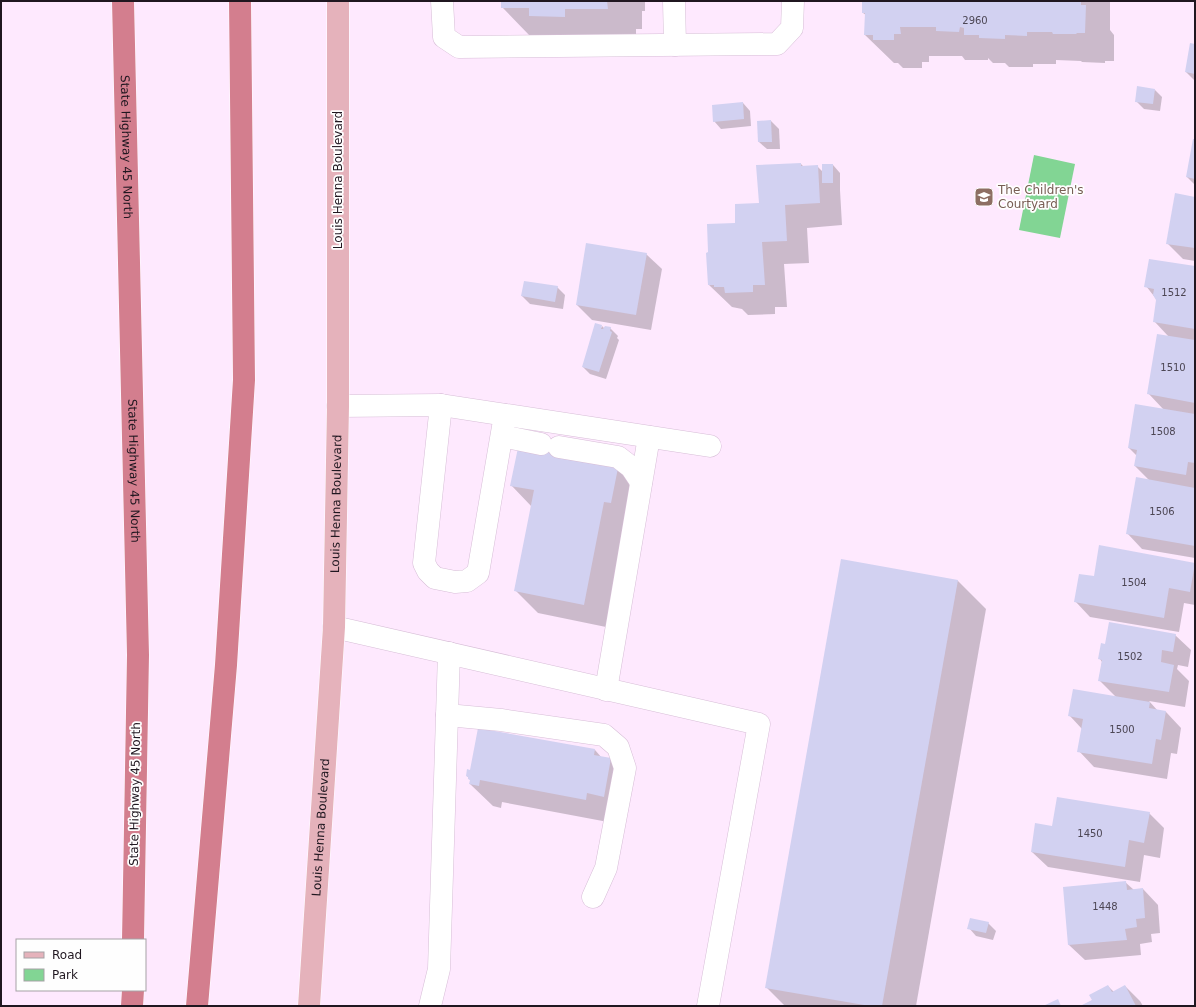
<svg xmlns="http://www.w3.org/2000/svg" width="1196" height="1007" viewBox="0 0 1196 1007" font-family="'DejaVu Sans',sans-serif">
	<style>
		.green { fill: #82d594 }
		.shadow { fill: #0003 }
		.building { fill: #d2d1f1 }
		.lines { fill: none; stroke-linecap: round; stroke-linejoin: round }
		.minor-casing { stroke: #d7bed7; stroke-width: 23 }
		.major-casing { stroke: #fff; stroke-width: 23 }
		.highway-casing { stroke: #fff; stroke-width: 23 }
		.minor { stroke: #fff; stroke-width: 22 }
		.major { stroke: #e5b2bb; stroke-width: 22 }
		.highway { stroke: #d37e8e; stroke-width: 22 }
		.labels { text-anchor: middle; stroke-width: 3.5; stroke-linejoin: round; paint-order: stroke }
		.number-label { font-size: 10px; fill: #4c4654 }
		.street-label { font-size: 12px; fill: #201720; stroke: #fefefe }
		.education-label { font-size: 12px; fill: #785e54; stroke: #fefefe; text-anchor: start }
	</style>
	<rect width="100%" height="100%" fill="#fee9fe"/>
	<path class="green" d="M1034 155 1075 164 1060 238 1019 230Z"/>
	<g class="shadow">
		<path d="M502 1H645V11H642V29H636V38L530 36 502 7Z"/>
		<path d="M863 1H1110V30L1114 35V61H1105V63L1082 62 1081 61 1056 60V64H1033V67H1009L1005 63H993L988 58V60H965L962 56H929V62H922V68H903L898 63H894L865 35 866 15 863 13Z"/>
		<path d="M1195 45V81L1186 72Z"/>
		<path d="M1155 90 1162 97 1160 111 1144 109 1136 101Z"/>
		<path d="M743 103 750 111 751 126 721 129 714 121Z"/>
		<path d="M758 121H771L779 129 780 149H767L759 142Z"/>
		<path d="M1195 140V185L1187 177Z"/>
		<path d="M801 164 804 167 817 166 823 172 833 165 840 173V190L842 225 807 228 809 263 784 264 787 307H775V314L748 315 742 309 732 307 709 285 737 223 760 204Z"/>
		<path d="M1195 198V261L1183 259 1167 243Z"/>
		<path d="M646 254 662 269 651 330 592 320 577 305Z"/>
		<path d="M1195 267V558L1142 549 1127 533 1149 480 1135 466 1137 456 1129 448 1164 410 1148 393 1169 337 1154 321 1157 300 1146 286Z"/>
		<path d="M557 287 565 295 563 309 530 304 522 296Z"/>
		<path d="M602 326 605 329 610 328 618 336 617 338 619 340 606 379 590 374 583 367Z"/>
		<path d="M619 464 641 486 606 627 538 613 515 590 532 507 511 485Z"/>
		<path d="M1194 563 1195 605 1184 603 1179 632 1090 617 1075 601 1095 577Z"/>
		<path d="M957 580 986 609 916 1006H785L766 987Z"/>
		<path d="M1175 635 1191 650 1188 667 1178 665 1177 669 1189 681 1185 707 1149 701 1158 711 1166 712 1181 728 1177 754 1171 753 1167 779 1094 767 1079 751 1082 729 1070 716 1116 697 1099 680 1102 662 1100 659 1105 645Z"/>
		<path d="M595 750 602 758 611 759 633 782 608 822 502 802 501 808 493 806 470 784 471 781 467 776Z"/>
		<path d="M1149 813 1164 828 1160 858 1144 855 1140 882 1048 867 1032 852 1053 828Z"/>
		<path d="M1125 882 1134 890 1143 889 1158 905 1160 933 1151 934 1152 942 1140 944 1141 955 1085 960 1069 945 1064 888Z"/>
		<path d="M988 923 996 931 993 940 976 936 969 928Z"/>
		<path d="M1108 986 1114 992 1125 986 1140 1001 1143 1006H1082L1093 1000Z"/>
	</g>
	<g class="building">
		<path d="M501 1H607L608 9H565V17L529 16V8H501Z"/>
		<path d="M862 1H1081V5H1086L1085 33H1076L1077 34H1053L1052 32H1027V36L1005 35V39L979 38V35H964V28L960 27 959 32 936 31V27H900L901 34H894V40H873V35H864L865 13H862Z"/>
		<path d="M1190 43 1195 44V74L1185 72Z"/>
		<path d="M1137 86 1155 89 1153 104 1135 102Z"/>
		<path d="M743 102 744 119 713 122 712 105Z"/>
		<path d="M771 120 772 142H758L757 121Z"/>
		<path d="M1193 139H1195V179L1186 177Z"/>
		<path d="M801 163V166L818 165 820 203 785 205 787 241 762 242 765 285H753V292L725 293 724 287H714V285H708L706 253 708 252 707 224 735 223V204L759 203 756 165Z"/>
		<rect x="822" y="164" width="11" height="19"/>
		<path d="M1175 193 1195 197V248L1166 244Z"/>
		<path d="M586 243 647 253 636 315 576 305Z"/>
		<path d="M1149 259 1195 266V329L1153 322 1156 300 1153 295 1154 289 1144 287Z"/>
		<path d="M524 281 558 286 555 302 521 296Z"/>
		<path d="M595 323 602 325 601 329H603L605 326 611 327 610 331 612 332 599 372 582 367Z"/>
		<path d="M1157 334 1195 340V403L1147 394Z"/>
		<path d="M1135 404 1195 414V463L1188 462 1186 475 1134 466 1137 450 1128 448Z"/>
		<path d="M519 443 619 463 611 503 604 502 584 605 514 591 534 490 510 486Z"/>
		<path d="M1136 477 1195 488V546L1126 534Z"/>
		<path d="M1099 545 1195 563 1190 592 1169 588 1164 618 1074 602 1079 574 1094 576Z"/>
		<path d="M841 559 958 580 882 1006H870L765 988Z"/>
		<path d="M1109 622 1176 634 1173 652 1162 650 1161 662 1174 665 1169 692 1098 681 1102 660 1098 659 1101 643 1105 644Z"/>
		<path d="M1073 689 1150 702 1149 708 1166 711 1161 740 1156 739 1152 764 1077 752 1083 719 1068 716Z"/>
		<path d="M478 728 595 749 594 755 611 758 604 797 587 793 586 800 480 780 479 786 469 784 470 780 468 779V777L466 776 467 769 470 770Z"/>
		<path d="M1057 797 1150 812 1144 843 1129 840 1125 867 1031 852 1035 823 1052 826Z"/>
		<path d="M1126 881 1127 890 1143 888 1145 918 1136 919 1137 927 1125 929 1127 940 1068 945 1063 887Z"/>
		<path d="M970 918 989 922 986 933 967 929Z"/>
		<path d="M1108 985 1112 992 1125 985 1136 1006H1080L1092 1000 1089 995Z"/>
		<path d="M1058 999 1061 1006H1043Z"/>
	</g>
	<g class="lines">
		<g class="minor-casing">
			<g id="minor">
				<path d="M442 1 444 37 459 47 777 44 792 28 793 1"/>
				<path d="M674 1 675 45"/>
				<path d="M441 405 424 563 428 571 435 578 455 582 467 581 478 573 505 415"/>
				<path d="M338 406 441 405 710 446"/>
				<path d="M502 436 541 444"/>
				<path d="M559 447 618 457 631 467 641 482"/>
				<path d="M334 627 759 724 708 1006"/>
				<path d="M606 690 649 437"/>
				<path d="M447 715 501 720 604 735 618 747 625 768 606 868 593 897"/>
				<path d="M430 1006 439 969 449 653"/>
			</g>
		</g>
		<g class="major-casing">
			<g id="major">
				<path id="s1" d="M309 1006 334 627 338 406V1"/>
			</g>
		</g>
		<g class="highway-casing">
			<g id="highway">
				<path id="s2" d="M123 1 138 655 133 940"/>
				<path d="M132 1006 133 990"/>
				<path d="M197 1006 226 665 244 380 240 1"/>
			</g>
		</g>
		<use href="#minor" class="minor"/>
		<use href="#major" class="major"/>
		<use href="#highway" class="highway"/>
	</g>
	<defs>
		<g id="school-square" transform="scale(1)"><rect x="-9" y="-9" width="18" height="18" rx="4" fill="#8d6e63" stroke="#fefefe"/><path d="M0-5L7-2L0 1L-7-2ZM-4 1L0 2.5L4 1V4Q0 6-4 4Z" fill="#fff"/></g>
	</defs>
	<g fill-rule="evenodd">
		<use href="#school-square" x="984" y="197"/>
	</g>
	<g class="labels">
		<g class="number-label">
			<text x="975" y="24">2960</text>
			<text x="1174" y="296">1512</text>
			<text x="1173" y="371">1510</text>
			<text x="1163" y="435">1508</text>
			<text x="1162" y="515">1506</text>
			<text x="1134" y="586">1504</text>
			<text x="1130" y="660">1502</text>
			<text x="1122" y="733">1500</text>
			<text x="1090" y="837">1450</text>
			<text x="1105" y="910">1448</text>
		</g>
		<g class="street-label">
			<text dy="4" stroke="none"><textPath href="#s2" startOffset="146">State Highway 45 North</textPath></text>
			<text transform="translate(338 180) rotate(-90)" y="4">Louis Henna Boulevard</text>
			<text dy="4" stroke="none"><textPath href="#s2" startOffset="470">State Highway 45 North</textPath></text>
			<text dy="4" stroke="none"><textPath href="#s1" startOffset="503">Louis Henna Boulevard</textPath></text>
			<text transform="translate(135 794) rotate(-89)" y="4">State Highway 45 North</text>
			<text dy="4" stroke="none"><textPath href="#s1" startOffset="179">Louis Henna Boulevard</textPath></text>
		</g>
		<g class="education-label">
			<text x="998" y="194">The Children's<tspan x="998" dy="14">Courtyard</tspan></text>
		</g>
	</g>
	<rect width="1196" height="1007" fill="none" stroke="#201720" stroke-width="4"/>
	<rect x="16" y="939" width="130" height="52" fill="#fefefe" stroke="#a5a2a5"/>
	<rect x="24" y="952" width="20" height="6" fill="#e5b2bb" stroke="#a5a2a5"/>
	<text x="52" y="959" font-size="12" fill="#201720">Road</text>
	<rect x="24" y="969" width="20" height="12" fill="#82d594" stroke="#a5a2a5"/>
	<text x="52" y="979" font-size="12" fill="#201720">Park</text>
</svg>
